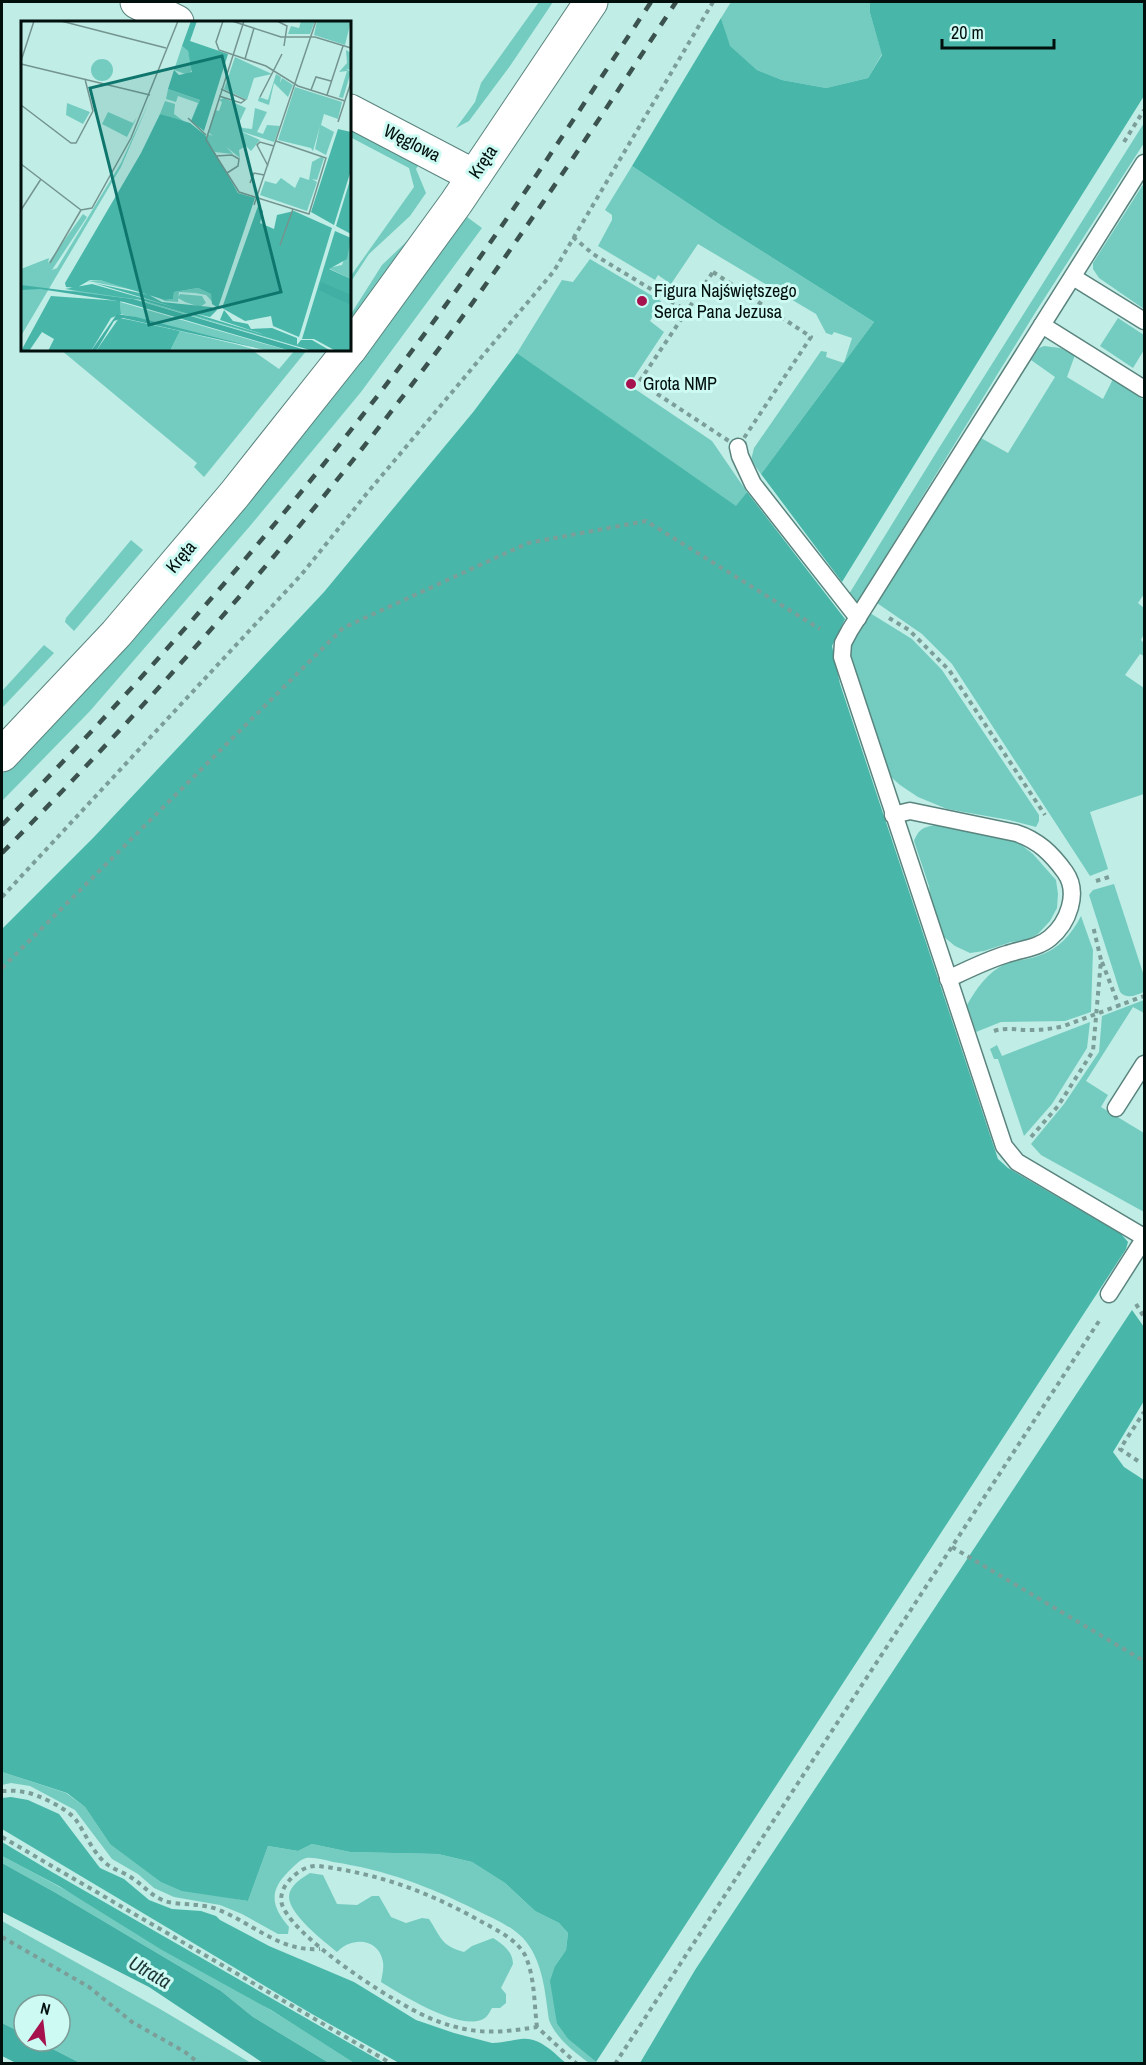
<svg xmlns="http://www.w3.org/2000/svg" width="1146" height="2065" viewBox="0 0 1146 2065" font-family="'Archivo Narrow',sans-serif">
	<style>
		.green { fill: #74ccc0 }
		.forest { fill: #48b6a9 }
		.water { fill: #41afa3 }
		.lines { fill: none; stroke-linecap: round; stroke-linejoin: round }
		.lane-casing { stroke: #5a847e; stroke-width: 19 }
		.street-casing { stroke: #5a847e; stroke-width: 35 }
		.path { stroke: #7c9e99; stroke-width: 4; stroke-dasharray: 4.5 4.5; stroke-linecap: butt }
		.lane { stroke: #fff; stroke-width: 16 }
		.street { stroke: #fff; stroke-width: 33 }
		.rail { stroke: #3b524f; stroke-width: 4.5; stroke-dasharray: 10 10; stroke-linecap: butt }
		.poi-dot { fill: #a6124e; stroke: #cdfaf3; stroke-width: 2 }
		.labels { text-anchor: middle; stroke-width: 6; stroke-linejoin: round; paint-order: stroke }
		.street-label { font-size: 18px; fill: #010f0d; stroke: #cdfaf3 }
		.poi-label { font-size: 18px; fill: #010f0d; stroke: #cdfaf3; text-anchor: start }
		.water-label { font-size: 20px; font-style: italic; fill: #1e3633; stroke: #cdfaf3 }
		.inset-road { fill: none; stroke: #74948f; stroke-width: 1.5 }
		.view { fill: #0f766e; fill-opacity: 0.15; stroke: #0f766e; stroke-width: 3 }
		.inset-edge { fill: none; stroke: #010f0d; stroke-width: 3 }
	</style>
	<rect width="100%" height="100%" fill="#c0ede6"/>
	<g class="green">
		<path d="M539 2H553L510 66 469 121 456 128 475 102 481 83Z"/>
		<path d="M731 2H870V13L882 54 868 78 826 88 782 80 757 70 729 46 721 18Z"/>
		<path d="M1144 123V143L1035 313 857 603 849 594 939 448Z"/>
		<path d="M350 127 419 164 416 169 426 193 410 216 369 254 350 283V277L414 187 409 168 350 137Z"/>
		<path d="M632 166 719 224 874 322 761 474 751 460 754 448 821 351 827 352 826 357 844 363 852 338 834 332 832 335 826 333 816 314 698 244 671 284 658 275 655 280 598 246 612 220V215L605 210Z"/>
		<path d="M1144 183V309L1099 278 1093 269V263Z"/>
		<path d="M467 217 482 228 361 392 250 526 90 711 2 801V774L94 678 462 218Z"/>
		<path d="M423 226 354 316 351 314 382 265Z"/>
		<path d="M590 259 661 301 650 321 664 332 629 385 712 441 747 492 736 507 517 353 562 280 573 282Z"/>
		<path d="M1118 318 1144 335V350L1133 368 1100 346Z"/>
		<path d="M1044 346 1060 348 1075 355 1067 377 1103 399 1113 379 1144 400V594L1138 603 1144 608V634L1141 640 1144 643V656L1140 654 1125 675 1144 688V794L1090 812 1108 869 1090 876 952 664 922 634 877 603 981 438 1008 453 1055 377 1031 360 1039 348Z"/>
		<path d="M61 350H252L279 369 295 350H307L204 477 194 467 197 463Z"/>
		<path d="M131 540 143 550 74 631 65 622 66 618Z"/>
		<path d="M870 613 912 639 942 670 1039 815V821L1036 827 1009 820 947 809 918 797 900 785 891 777 848 655 849 648Z"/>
		<path d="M44 645 54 653 2 708V691Z"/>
		<path d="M936 825 1015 840 1033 854 1056 880 1058 894 1057 908 1050 921 1038 934 1026 940 1011 942 984 951 970 953 955 946 944 937 930 896 929 886 914 841C919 829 923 827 936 825Z"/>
		<path d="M1114 884 1144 976V992C1136 995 1127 1000 1120 992L1090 898 1089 895 1093 890Z"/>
		<path d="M1081 916 1093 950 1091 1012 1065 1021 1001 1022 976 1032 967 1005C976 989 988 972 1005 964 1015 960 1027 960 1038 956 1059 949 1071 935 1081 916Z"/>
		<path d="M1144 1000V1013L1133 1007 1086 1081 1108 1095 1101 1107 1144 1133V1212L1041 1155 1031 1144 1064 1104 1099 1052 1102 1016Z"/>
		<path d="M1090 1022 1087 1048 1052 1104 1024 1136 998 1059H994L990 1049 997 1045 1002 1056Z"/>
		<path d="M2 1772 66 1793 85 1807 110 1844 213 1895 248 1901 268 1846 298 1851 312 1844 350 1852 438 1854 472 1862 505 1883 535 1911 559 1923 568 1933 566 1950 555 1966 557 2024 568 2039 596 2062 589 2063C574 2052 556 2038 549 2020 545 1992 543 1960 523 1938 510 1925 492 1918 476 1910 428 1886 386 1870 333 1862 325 1860 315 1857 306 1858 299 1860 293 1867 288 1872 268 1892 272 1907 289 1927L288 1934H278L242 1914 220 1905 174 1897 154 1888 138 1874 112 1859 75 1810 30 1786 11 1783 2 1785Z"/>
		<path d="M2 1856C122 1919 240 1989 354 2063H329L253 2017 221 1991 56 1893 2 1863Z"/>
		<path d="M310 1873 323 1875 337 1904 357 1905 372 1896H379L391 1917 406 1923 422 1918 429 1919C441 1937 441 1946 464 1952L472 1946 493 1938C503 1944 513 1952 513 1964L501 1988 506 1994V2003L500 2008H492C490 2011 489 2014 487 2016 468 2037 399 1993 381 1982 382 1975 384 1969 383 1962 379 1938 352 1936 337 1952 325 1942 288 1914 289 1896 290 1885 302 1878 310 1873Z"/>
		<path d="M2 1921 160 2009 251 2063H80L37 2041H60V2005H24V2034L2 2023Z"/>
	</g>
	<g class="forest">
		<path d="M870 2H1144V96L1021 292 842 582 761 474 874 322 719 224 632 166 721 18 730 46 757 70 782 80 826 88 868 78 882 55 870 13Z"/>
		<path d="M517 353 736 506 747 492 845 619 832 646 840 684 998 1159 1008 1168 1121 1234 1128 1242 1126 1249 596 2062 568 2039 557 2024 550 1981 555 1966 566 1950 568 1933 559 1923 535 1911 505 1883 472 1862 438 1854 350 1852 312 1844 298 1851 268 1846 248 1901 182 1891 161 1882 110 1844 85 1807 67 1793 2 1772V929L94 837 324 592 474 411Z"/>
		<path d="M1132 1310 1144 1327V1401L1113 1452 1124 1467 1144 1480V2063H640L695 1970Z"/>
		<path d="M11 1797 28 1800 59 1814 100 1868 124 1879 149 1900 172 1909 201 1911 216 1916 220 1920 269 1946 354 1982 416 2020 454 2033 492 2043C503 2043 511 2040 521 2039 539 2036 554 2053 566 2063H399L312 2014 2 1829V1798Z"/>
		<path d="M2 1842 52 1872 384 2063H354L271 2010 162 1950 59 1886 2 1856Z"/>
	</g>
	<g class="water">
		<path d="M2 1863 56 1893 221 1991 253 2017 329 2063H263L149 1987 2 1912Z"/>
		<path d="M2 2023 24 2034V2041H37L80 2063H16L2 2056Z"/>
	</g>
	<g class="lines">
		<g class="lane-casing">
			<g id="lane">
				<path d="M1144 163 850 630 843 643 842 657 1004 1146 1017 1162 1144 1237"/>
				<path d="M1073 277 1144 321"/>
				<path d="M1042 325 1144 389"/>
				<path d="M738 447 740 456 753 484 858 618"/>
				<path d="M893 815 910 811 1016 833C1038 840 1052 854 1065 872 1080 893 1068 923 1050 938 1038 948 1022 949 1007 954 987 960 967 970 948 979"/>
				<path d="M1116 1108 1144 1064"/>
				<path d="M1109 1294 1144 1239"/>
			</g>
		</g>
		<g class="street-casing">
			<g id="street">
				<path d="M137 2 177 22"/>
				<path d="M350 111 474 176"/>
				<path d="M350 349 456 203 591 2"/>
				<path d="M2 755 116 634 234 495 349 350"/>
			</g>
		</g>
		<g class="path">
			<path d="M1124 142 1144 110"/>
			<path d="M573 237 593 254 687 311"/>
			<path d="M713 272 811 337 738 447 639 382Z"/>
			<path d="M889 618 909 630 949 670 1045 815"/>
			<path d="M1096 881 1112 876"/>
			<path d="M2 897 302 574 368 492 554 271 713 2"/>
			<path d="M1102 962 1119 1006"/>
			<path d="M2 968 343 628 528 543 646 521 820 629"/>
			<path d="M994 1031C1006 1027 1017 1030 1029 1030 1041 1030 1052 1029 1064 1026L1144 996"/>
			<path d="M1031 1137 1058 1106 1093 1051 1101 960 1093 926"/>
			<path d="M1136 1304 1144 1317"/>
			<path d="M1138 1461 1120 1449 1144 1412"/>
			<path d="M952 1547 1144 1661"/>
			<path d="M2 1791C9 1791 17 1790 24 1792 38 1794 68 1809 76 1820 86 1834 93 1854 108 1865 115 1870 125 1873 132 1878 147 1888 155 1901 174 1903 190 1905 204 1904 219 1910 254 1924 280 1952 320 1949"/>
			<path d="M2 1837 392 2064"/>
			<path d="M2 1937 89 1987 132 2022 185 2052 200 2064"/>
			<path d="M537 2027C534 2004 535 1977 525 1955 517 1940 497 1930 482 1922 429 1892 380 1874 319 1866 307 1865 296 1872 288 1882 282 1889 279 1899 283 1907 298 1941 402 2009 437 2021 475 2035 498 2033 537 2027L577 2064"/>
			<path d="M615 2064 1101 1318"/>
		</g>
		<use href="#lane" class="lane"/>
		<use href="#street" class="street"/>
		<g class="rail">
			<path d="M2 825C174 649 336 461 478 260 538 175 594 88 651 2"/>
			<path d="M2 853C155 698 300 534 432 358 518 243 597 123 676 2"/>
		</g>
	</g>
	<g class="poi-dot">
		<circle cx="642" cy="301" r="6"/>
		<circle cx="631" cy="384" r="6"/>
	</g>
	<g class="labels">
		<g class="street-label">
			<text transform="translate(412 143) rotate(27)" y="6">Węglowa</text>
			<text transform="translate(483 162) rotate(-56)" y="6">Kręta</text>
			<text transform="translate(181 557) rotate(-50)" y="6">Kręta</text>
		</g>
		<g class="poi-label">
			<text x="654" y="297">Figura Najświętszego<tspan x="654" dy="21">Serca Pana Jezusa</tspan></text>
			<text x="643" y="390">Grota NMP</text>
		</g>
		<g class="water-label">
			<text transform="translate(150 1972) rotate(30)" y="7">Utrata</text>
		</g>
	</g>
	<g transform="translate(21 21)">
		<rect width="330" height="330" fill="#c0ede6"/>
		<path d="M280 0H294L289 13H267L270 5 278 7ZM296 0H330L324 24 293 14ZM161 25 167 30 172 48 167 54 153 49ZM325 29 330 32V49L325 48 330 51 322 77 318 76 326 50 318 51 326 42ZM214 36 251 53 233 57 226 79 203 68ZM70 49a11 11 0 1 1 22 0a11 11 0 1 1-22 0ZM255 53 260 56 259 62 261 57 272 64 267 76 253 62 248 84 237 80 238 76 247 79ZM274 66 321 81 317 98 303 93 300 104 313 111 305 134 294 128 299 105 292 130 290 127 257 119ZM147 68 179 79 170 100 177 82 157 75 155 81 145 78ZM203 77 225 87 217 104 222 107 231 108 234 87 246 91 236 111 242 113 246 104 259 105 253 121 219 110 239 119 230 130 225 125 218 129 219 137 187 111 194 89 198 90 201 81 198 79ZM129 79 100 146 0 315V248L28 237 27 242 62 193 66 196 31 249 36 247 100 142ZM144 80 154 83 153 93 168 104 139 93ZM46 82 69 91 62 103 45 94ZM87 91 112 102 116 96 106 116 81 103ZM187 113 197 117 212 133 194 131 185 118ZM300 136 303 137 296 159 291 158 296 161 286 190 239 174 244 160 255 163 260 157 274 167 279 156 288 159 291 141ZM330 218V258L307 247 321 244ZM79 259 128 271 144 279 152 278 153 271 177 267 190 273 197 287 185 274 174 272 158 271 157 281 144 280 128 272 67 260ZM60 269 99 275 130 282 292 330 112 278 44 270ZM159 273 181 275 185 282 179 286 164 281 157 277ZM99 281 240 322 270 330H249L100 293ZM159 310 218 324 238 330H149Z" fill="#74ccc0"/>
		<path d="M170 0H176L169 20 207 33 183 110 170 100 179 79 147 68 153 49 158 54 171 51 167 30 161 25ZM139 93 169 102 184 114 217 172 234 177 197 287 191 283 190 273 177 267 153 271 152 278 144 279 79 259H69L55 267 45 266 44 262 120 132ZM317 108 330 111V149L313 204 290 191ZM330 156V213L315 205ZM237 185 242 190 239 202 253 208 256 194 273 190 311 207 278 316 252 305 250 295 224 300 201 287ZM314 210 330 217 326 238 308 248 330 258V330H315L293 318H281ZM73 262 128 274 141 281 190 286 196 289 189 296 172 292 244 314 199 299 203 289 212 300 227 303 230 308 251 307 276 317V324L280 319H291L310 330H292L120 279 44 268 71 263 156 287ZM30 275 99 280 100 293 90 297 70 330H27L33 318 21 311 8 330H0ZM98 297 109 299 159 310 149 330H75Z" fill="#48b6a9"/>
		<path d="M300 261 330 274V284L298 269ZM0 264 112 278 288 330H270L103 281 19 268 0 269ZM96 293 115 296 249 330 102 297 93 300 75 330H70Z" fill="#41afa3"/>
		<path class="inset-road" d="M40 0 145 27M202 0 195 21 198 29 245 45 277 65 324 80M211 0 260 16H294L330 27M223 0 185 119 218 171 288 193 305 137 255 120M256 0 266 5 263 25M224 38 233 7M0 40 13 0M0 43 129 74M290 69 295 56 310 60M306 74 322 25M198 75 220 82 224 79 200 68M239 76 261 33M0 84 50 122H55L72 90 64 58M167 97 185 114M317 101 330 61M195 135 211 134 218 138 217 145 206 152M0 143 60 189 71 187 110 117 157 0M247 145 236 124 239 121 253 125M229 162 233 152 243 154M233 184 295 0M0 189 20 158M259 224 272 188M29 242 60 189"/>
		<path class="view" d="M201 35 260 271 128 304 69 67Z"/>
		<rect width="330" height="330" class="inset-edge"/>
	</g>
	<rect width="1146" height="2065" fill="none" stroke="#010f0d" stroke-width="6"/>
	<g transform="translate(42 2023) rotate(14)"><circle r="28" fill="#cdfaf3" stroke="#7b9c97" stroke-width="1.5"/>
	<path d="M0-4.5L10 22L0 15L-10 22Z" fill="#a6124e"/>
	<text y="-9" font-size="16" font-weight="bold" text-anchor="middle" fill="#010f0d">N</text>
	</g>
	<path d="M942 39v9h112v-9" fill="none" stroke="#010f0d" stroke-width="3"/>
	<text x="951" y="39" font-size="18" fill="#010f0d" stroke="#cdfaf3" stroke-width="4.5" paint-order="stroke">20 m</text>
</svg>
